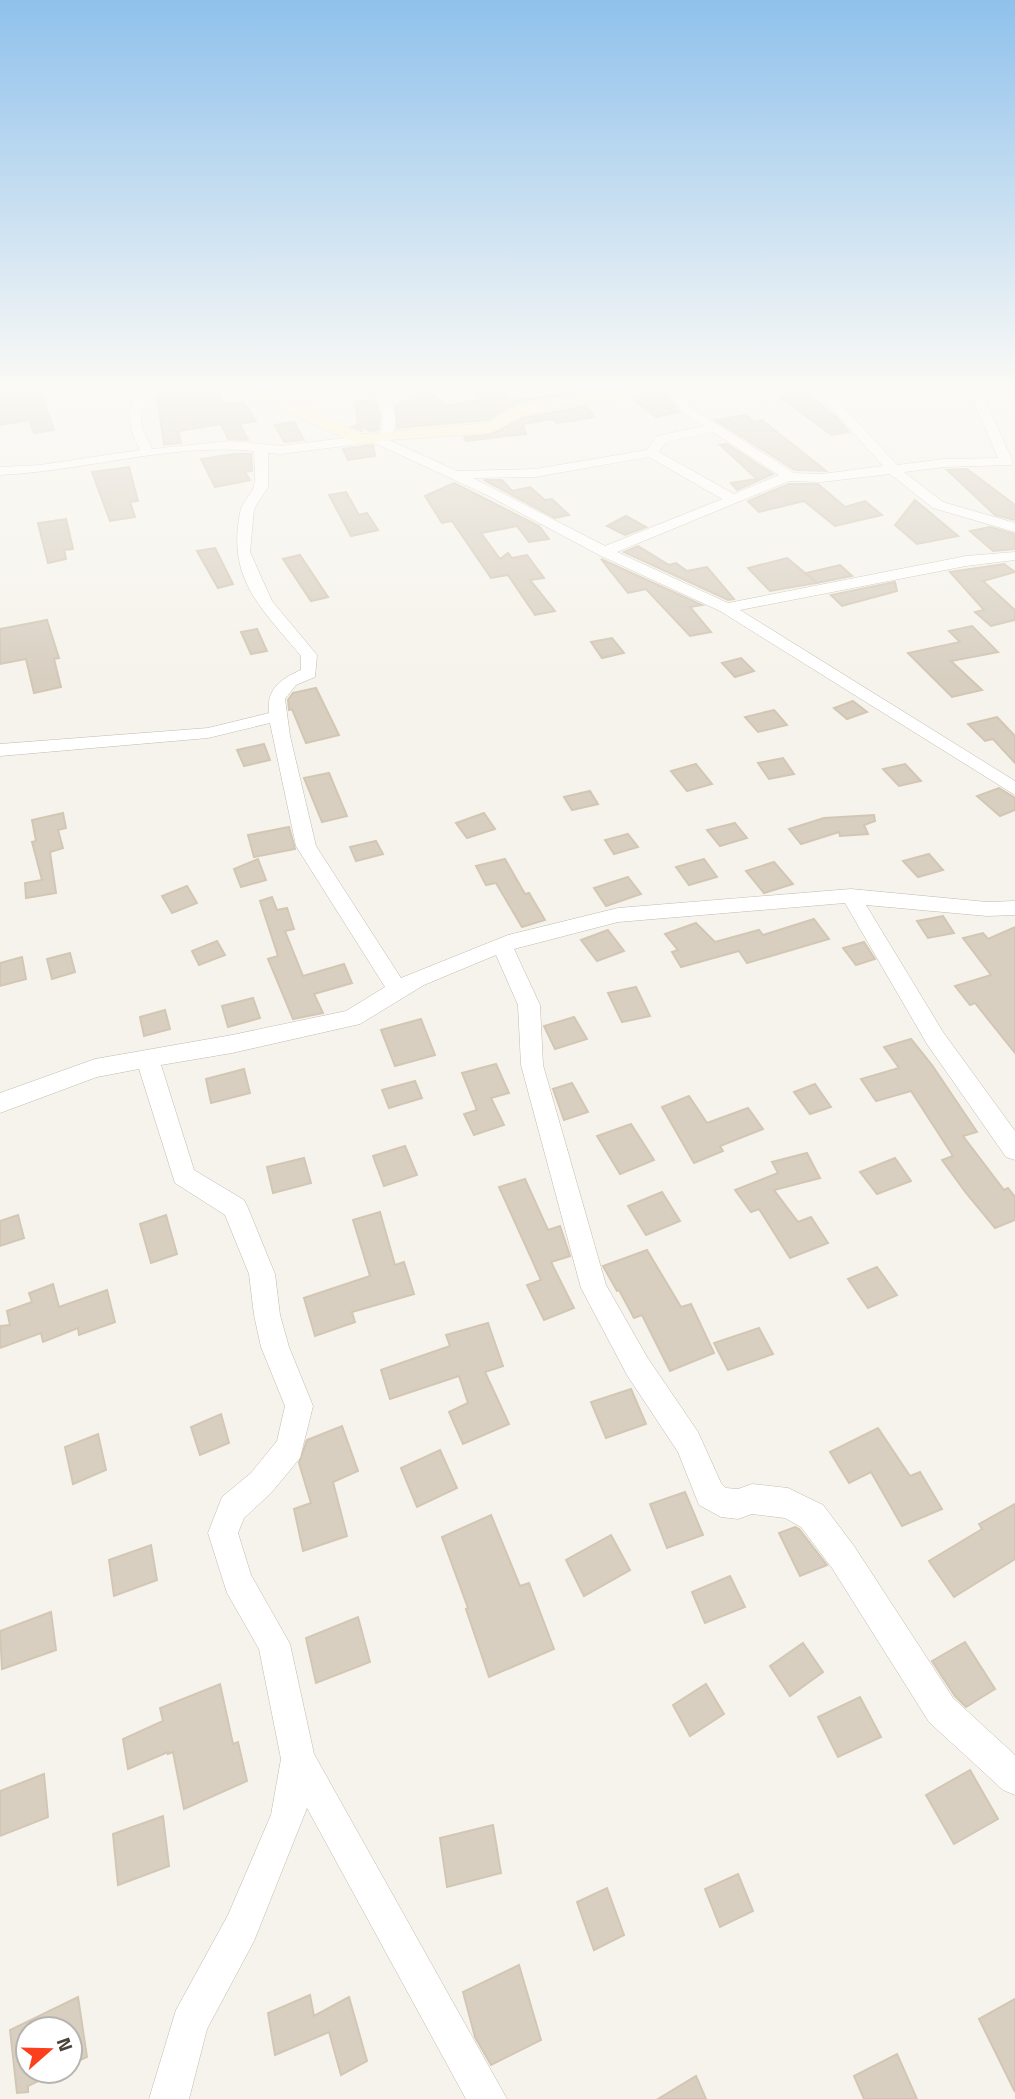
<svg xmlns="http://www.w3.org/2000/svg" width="1015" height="2099" viewBox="0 0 1015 2099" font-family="'Titillium Web',sans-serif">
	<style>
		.building { fill: #d8cfc1; stroke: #d3c7b4; stroke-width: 2 }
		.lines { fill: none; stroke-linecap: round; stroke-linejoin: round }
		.street-casing { stroke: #c2bbae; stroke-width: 1 }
		.secondary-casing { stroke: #d6c79b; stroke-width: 1 }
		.street { fill: #fff; fill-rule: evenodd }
		.secondary { fill: #fff3cd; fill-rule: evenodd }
	</style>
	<rect width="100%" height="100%" fill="#f6f3ec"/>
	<g class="building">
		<path d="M467 384H491L510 401 573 393 518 402 488 420 397 428 395 406 428 390 445 406 483 399Z"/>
		<path d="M38 386 54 430 34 433 29 420 0 425V391Z"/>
		<path d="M201 391 219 395 224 405 244 402 256 421 240 424 248 440 228 439 221 424 178 431 181 443 164 445 157 395Z"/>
		<path d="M666 393 679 412 656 417 633 399Z"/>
		<path d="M806 393 835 416 849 432 832 435 780 397Z"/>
		<path d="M374 400 380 415 378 430 370 431 360 426 362 431 352 427 358 424 355 402Z"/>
		<path d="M586 406 595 417 557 423 553 419 523 424 526 434 466 441 464 437 490 435 523 418Z"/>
		<path d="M746 415 754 422 762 420 826 471 795 470 715 420Z"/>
		<path d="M294 422 304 440 284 442 275 425Z"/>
		<path d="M727 444 773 474 737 490 731 483 757 479 720 445Z"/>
		<path d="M373 445 375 456 348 460 343 449Z"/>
		<path d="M235 454H251L252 471 245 472 250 480 215 487 201 459Z"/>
		<path d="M129 467 138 501 130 502 135 517 110 521 92 472Z"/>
		<path d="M967 469 1015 505V520L995 515 947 470Z"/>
		<path d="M484 480H502L512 491 530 487 545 500 552 499 569 515 555 518Z"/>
		<path d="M454 483 539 526 549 539 529 542 517 526 481 533 500 559 508 553 512 558 527 555 544 578 530 580 555 611 535 615 508 575 491 578 452 521 442 523 425 496Z"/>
		<path d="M789 484H818L845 507 865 501 882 515 835 526 804 501 759 512 748 501Z"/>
		<path d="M346 492 359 515 367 513 378 530 351 536 329 495Z"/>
		<path d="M915 500 958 536 917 544 895 525Z"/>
		<path d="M626 516 646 527 625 535 607 526Z"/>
		<path d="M66 519 73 549 64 550 66 559 48 563 38 523Z"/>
		<path d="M990 527 1015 534V549L993 551 970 531Z"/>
		<path d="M638 546 669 565 676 563 687 571 707 567 734 599 728 600 624 552Z"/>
		<path d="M215 548 233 584 218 588 197 551Z"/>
		<path d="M300 555 328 597 311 601 283 559Z"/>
		<path d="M787 558 817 583 770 591 748 568Z"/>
		<path d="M601 559 702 605 690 607 711 632 690 636 646 589 628 593Z"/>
		<path d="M1004 564 1015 572 983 581 1015 610V620L991 626 975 612 984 610 950 572Z"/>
		<path d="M840 565 852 576 817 583 806 573Z"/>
		<path d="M895 582 897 591 842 606 831 595Z"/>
		<path d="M47 620 59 658 54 659 61 687 34 693 26 659 0 664V629Z"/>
		<path d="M972 626 998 652 951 661 982 690 952 697 908 653 960 642 949 631Z"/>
		<path d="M257 629 267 651 251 654 241 632Z"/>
		<path d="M612 638 624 653 602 658 591 642Z"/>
		<path d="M741 658 754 671 735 677 722 663Z"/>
		<path d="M316 688 339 735 306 743 292 709 289 710 288 700 293 693Z"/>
		<path d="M853 701 867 712 847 719 834 708Z"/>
		<path d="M774 710 787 725 758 732 745 717Z"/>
		<path d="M997 717 1015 736V763L993 739 985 741 968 724Z"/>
		<path d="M264 744 270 760 244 766 237 750Z"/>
		<path d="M783 758 794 774 769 779 758 763Z"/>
		<path d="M696 764 712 784 687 791 671 771Z"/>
		<path d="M905 764 921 781 899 786 883 769Z"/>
		<path d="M329 773 347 816 322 822 304 778Z"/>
		<path d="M999 788 1015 798V810L1000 816 977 796Z"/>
		<path d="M590 791 598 804 572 810 564 797Z"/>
		<path d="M63 813 66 828 58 830 63 848 50 852 56 893 26 898 25 883 42 880 32 842 36 841 32 820Z"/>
		<path d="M484 813 495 829 467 838 456 823Z"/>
		<path d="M874 815 875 821 864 825 868 834 840 836 839 832 801 844 789 829 824 818Z"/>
		<path d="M735 823 747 838 720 846 707 830Z"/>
		<path d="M289 827 295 849 254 857 248 835Z"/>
		<path d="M628 834 638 847 614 854 605 840Z"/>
		<path d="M376 841 383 854 356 861 350 847Z"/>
		<path d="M929 854 943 870 918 877 903 861Z"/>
		<path d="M258 859 266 880 241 887 234 869Z"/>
		<path d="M505 859 525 894 529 893 545 920 522 927 496 883 486 885 476 866Z"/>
		<path d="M704 859 717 877 689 885 676 867Z"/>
		<path d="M774 862 793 884 764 893 746 871Z"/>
		<path d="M628 877 641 894 606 906 594 888Z"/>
		<path d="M187 886 197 903 172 913 162 896Z"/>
		<path d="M272 897 277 910 287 908 294 929 285 931 303 976 344 964 352 983 314 994 323 1013 293 1019 268 959 278 956 260 901Z"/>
		<path d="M943 916 954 933 928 938 917 921Z"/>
		<path d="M814 919 829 939 747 963 739 951 681 967 672 952 678 950 665 934 696 923 715 942 759 930 763 935Z"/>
		<path d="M1015 927V1053L975 1003 970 1005 955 986 991 975 963 938 983 933 988 939Z"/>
		<path d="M608 930 624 951 597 961 581 940Z"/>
		<path d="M217 941 225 955 199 965 192 951Z"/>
		<path d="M864 942 875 959 856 965 843 948Z"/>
		<path d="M70 953 75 972 52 979 47 959Z"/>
		<path d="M22 957 26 979 0 986V963Z"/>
		<path d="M636 987 650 1016 622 1022 608 993Z"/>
		<path d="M253 998 260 1018 228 1027 222 1006Z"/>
		<path d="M165 1010 170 1029 144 1036 140 1017Z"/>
		<path d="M574 1017 587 1039 555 1049 544 1026Z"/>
		<path d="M421 1019 435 1055 395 1066 381 1030Z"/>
		<path d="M911 1039 932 1065 977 1132 963 1136 1004 1190 1008 1188 1015 1197V1220L995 1228 966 1193 942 1160 953 1156 911 1091 876 1101 861 1079 899 1068 884 1047Z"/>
		<path d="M496 1064 509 1093 491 1098 504 1125 474 1135 464 1114 477 1110 462 1073Z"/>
		<path d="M244 1069 250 1093 211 1103 206 1079Z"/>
		<path d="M415 1081 422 1098 389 1108 382 1090Z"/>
		<path d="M572 1083 588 1112 564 1120 553 1089Z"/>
		<path d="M815 1084 831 1107 810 1114 794 1092Z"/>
		<path d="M689 1096 707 1123 748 1108 763 1129 720 1146 723 1151 694 1163 662 1107Z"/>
		<path d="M631 1124 654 1160 620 1174 597 1136Z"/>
		<path d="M405 1146 417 1175 384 1186 373 1156Z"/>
		<path d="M807 1153 820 1178 774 1190 798 1222 811 1217 828 1243 790 1258 759 1209 751 1212 735 1190 778 1173 772 1162Z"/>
		<path d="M304 1158 311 1183 273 1193 267 1167Z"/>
		<path d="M895 1158 911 1181 877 1194 860 1172Z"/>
		<path d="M525 1179 548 1230 560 1226 570 1256 551 1262 574 1308 544 1320 527 1285 541 1280 499 1187Z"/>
		<path d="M662 1192 680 1221 646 1235 628 1206Z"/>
		<path d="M380 1212 395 1265 404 1262 414 1294 352 1312 355 1322 315 1336 304 1298 370 1276 353 1220Z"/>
		<path d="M18 1215 24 1238 0 1246V1221Z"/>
		<path d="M166 1215 177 1254 151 1263 140 1224Z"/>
		<path d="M647 1250 681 1307 691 1304 714 1353 670 1371 642 1315 634 1318 619 1290 617 1291 603 1266Z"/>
		<path d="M877 1267 897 1295 868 1308 848 1279Z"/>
		<path d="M53 1284 59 1307 107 1290 115 1322 79 1335 78 1328 43 1342 41 1333 0 1348V1326L10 1325 7 1311 32 1302 29 1293Z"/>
		<path d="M488 1323 503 1366 485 1372 509 1424 463 1444 449 1412 468 1403 459 1376 390 1399 381 1370 450 1346 446 1335Z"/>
		<path d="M759 1328 773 1354 728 1370 714 1343Z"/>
		<path d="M631 1389 646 1424 606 1438 591 1402Z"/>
		<path d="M221 1414 229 1443 200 1455 191 1427Z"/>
		<path d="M342 1426 358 1471 333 1482 347 1536 303 1551 294 1509 311 1503 299 1463 307 1440Z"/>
		<path d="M878 1428 910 1476 920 1472 942 1509 902 1526 871 1472 849 1483 830 1452Z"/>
		<path d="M98 1434 106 1470 73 1484 65 1447Z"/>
		<path d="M440 1450 457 1488 417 1507 401 1468Z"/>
		<path d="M685 1492 703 1535 667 1548 650 1504Z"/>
		<path d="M1015 1504V1559L954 1597 929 1561 982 1529 979 1524Z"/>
		<path d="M491 1515 520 1586 529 1583 554 1649 489 1677 466 1609 468 1608 442 1537Z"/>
		<path d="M795 1527 799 1529 827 1565 800 1576 779 1533Z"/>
		<path d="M611 1535 630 1570 584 1596 566 1560Z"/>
		<path d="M151 1545 157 1580 114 1596 109 1560Z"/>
		<path d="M730 1576 745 1607 705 1623 692 1592Z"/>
		<path d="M51 1612 56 1650 2 1669 0 1631Z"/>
		<path d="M358 1617 370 1662 316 1683 306 1638Z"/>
		<path d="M965 1642 995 1689 966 1707 955 1696 932 1661Z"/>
		<path d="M803 1643 823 1672 790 1696 770 1666Z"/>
		<path d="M220 1684 233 1744 238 1742 247 1781 184 1809 173 1752 168 1754V1752L128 1769 123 1739 163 1721 160 1708Z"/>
		<path d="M706 1684 724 1714 690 1736 673 1705Z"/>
		<path d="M860 1697 881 1737 838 1757 818 1717Z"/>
		<path d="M970 1770 998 1819 954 1844 926 1795Z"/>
		<path d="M44 1774 48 1817 0 1836V1791Z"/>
		<path d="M163 1816 169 1866 118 1885 113 1834Z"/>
		<path d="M493 1825 501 1873 447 1887 440 1838Z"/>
		<path d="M738 1874 753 1911 720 1927 705 1889Z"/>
		<path d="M607 1888 624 1935 594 1950 577 1902Z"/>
		<path d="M519 1965 541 2040 491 2065 475 2037 463 1992Z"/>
		<path d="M310 1995 314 2016 349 1997 367 2061 341 2075 329 2032 275 2055 268 2013Z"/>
		<path d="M78 1997 87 2057 70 2065V2029H28V2071H59L28 2086V2092L17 2093 10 2030Z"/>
		<path d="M1015 1999V2092L979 2019Z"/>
		<path d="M897 2054 917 2099H864L854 2076Z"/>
		<path d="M696 2076 706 2099H658Z"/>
	</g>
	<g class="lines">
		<g class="street-casing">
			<g id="street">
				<path d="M148 384H162C138 410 134 414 152 449L230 441 281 446 360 436 367 440 360 444 281 454 268 453V487L254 509 250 552 272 601 317 655 315 677 296 685 285 699 290 736 316 846 401 978 508 935 618 908 851 889 987 902 1015 901V915L987 916 866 905 943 1032 1015 1131V1160L1006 1157 927 1044 845 903 618 922 514 949 540 1005 543 1065 606 1285 647 1357 698 1432 721 1483 726 1488 738 1489 752 1484 788 1488 823 1505 854 1546 953 1698 1015 1755V1795L1003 1790 929 1722 832 1568 801 1527 785 1518 752 1514 738 1519 721 1517 699 1505 678 1452 627 1375 581 1288 521 1065 518 1005 496 955 424 985 360 1024 232 1053 161 1065 194 1170 244 1200 248 1208 275 1274 280 1315 289 1347 313 1406 300 1458 271 1493 244 1518 238 1533 251 1575 290 1644 314 1754 507 2099H466L307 1808 254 1941 207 2029 189 2099H149L176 2010 228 1915 271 1815 281 1759 259 1649 227 1593 208 1533 222 1497 251 1473 277 1441 285 1406 261 1347 254 1315 249 1274 225 1215 175 1183 139 1069 97 1077 0 1113V1093L95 1059 232 1035 346 1011 385 987 296 846 270 723 208 738 0 756V744L208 728 269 713C266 690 280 679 301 670V656C261 608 227 579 240 513 241 504 249 497 253 489 257 479 254 462 254 451 170 443 85 471 0 475V467L40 465 140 450C127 424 123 404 148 384Z"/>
				<path d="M371 384H383C391 403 402 418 391 438L387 439 457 471 535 469 647 450 657 436 704 426 682 413 677 401 662 384H675L687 397 692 408 794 473 822 474 883 466 810 384H823L897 465 944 459 998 458 966 384H978L1013 462 1011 465 944 467 904 472 943 502 1015 523V532L933 508 890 474 822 482 789 481 617 552 728 603 966 556 1015 552V560L966 566 740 610 1015 781V795L720 611 599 555 487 495 370 441V435H380L383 415ZM713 432 779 475 734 494 659 452 666 442ZM649 457 722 499 605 546 473 478 535 477Z"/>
			</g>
		</g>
		<g class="secondary-casing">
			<path id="secondary" d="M196 384H231L271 392 362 434 489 423 518 405 647 384H676L674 388C626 400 576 403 527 414 515 416 505 429 489 433L390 440 360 445 260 400 198 388Z"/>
		</g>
		<use href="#street" class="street"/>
		<use href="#secondary" class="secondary"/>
	</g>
	<linearGradient id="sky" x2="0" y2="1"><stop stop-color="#8fc1ec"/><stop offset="0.57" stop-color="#fbfaf6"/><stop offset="1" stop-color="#fbfaf6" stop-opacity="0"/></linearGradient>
	<rect width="1015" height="678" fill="url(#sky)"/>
	<g transform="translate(49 2050) rotate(70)"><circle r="33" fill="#ffffff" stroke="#b7b4b0" stroke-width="2"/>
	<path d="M0-5L12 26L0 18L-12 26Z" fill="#fc3f1d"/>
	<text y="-10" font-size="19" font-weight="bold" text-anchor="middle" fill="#4b4439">N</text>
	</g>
</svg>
